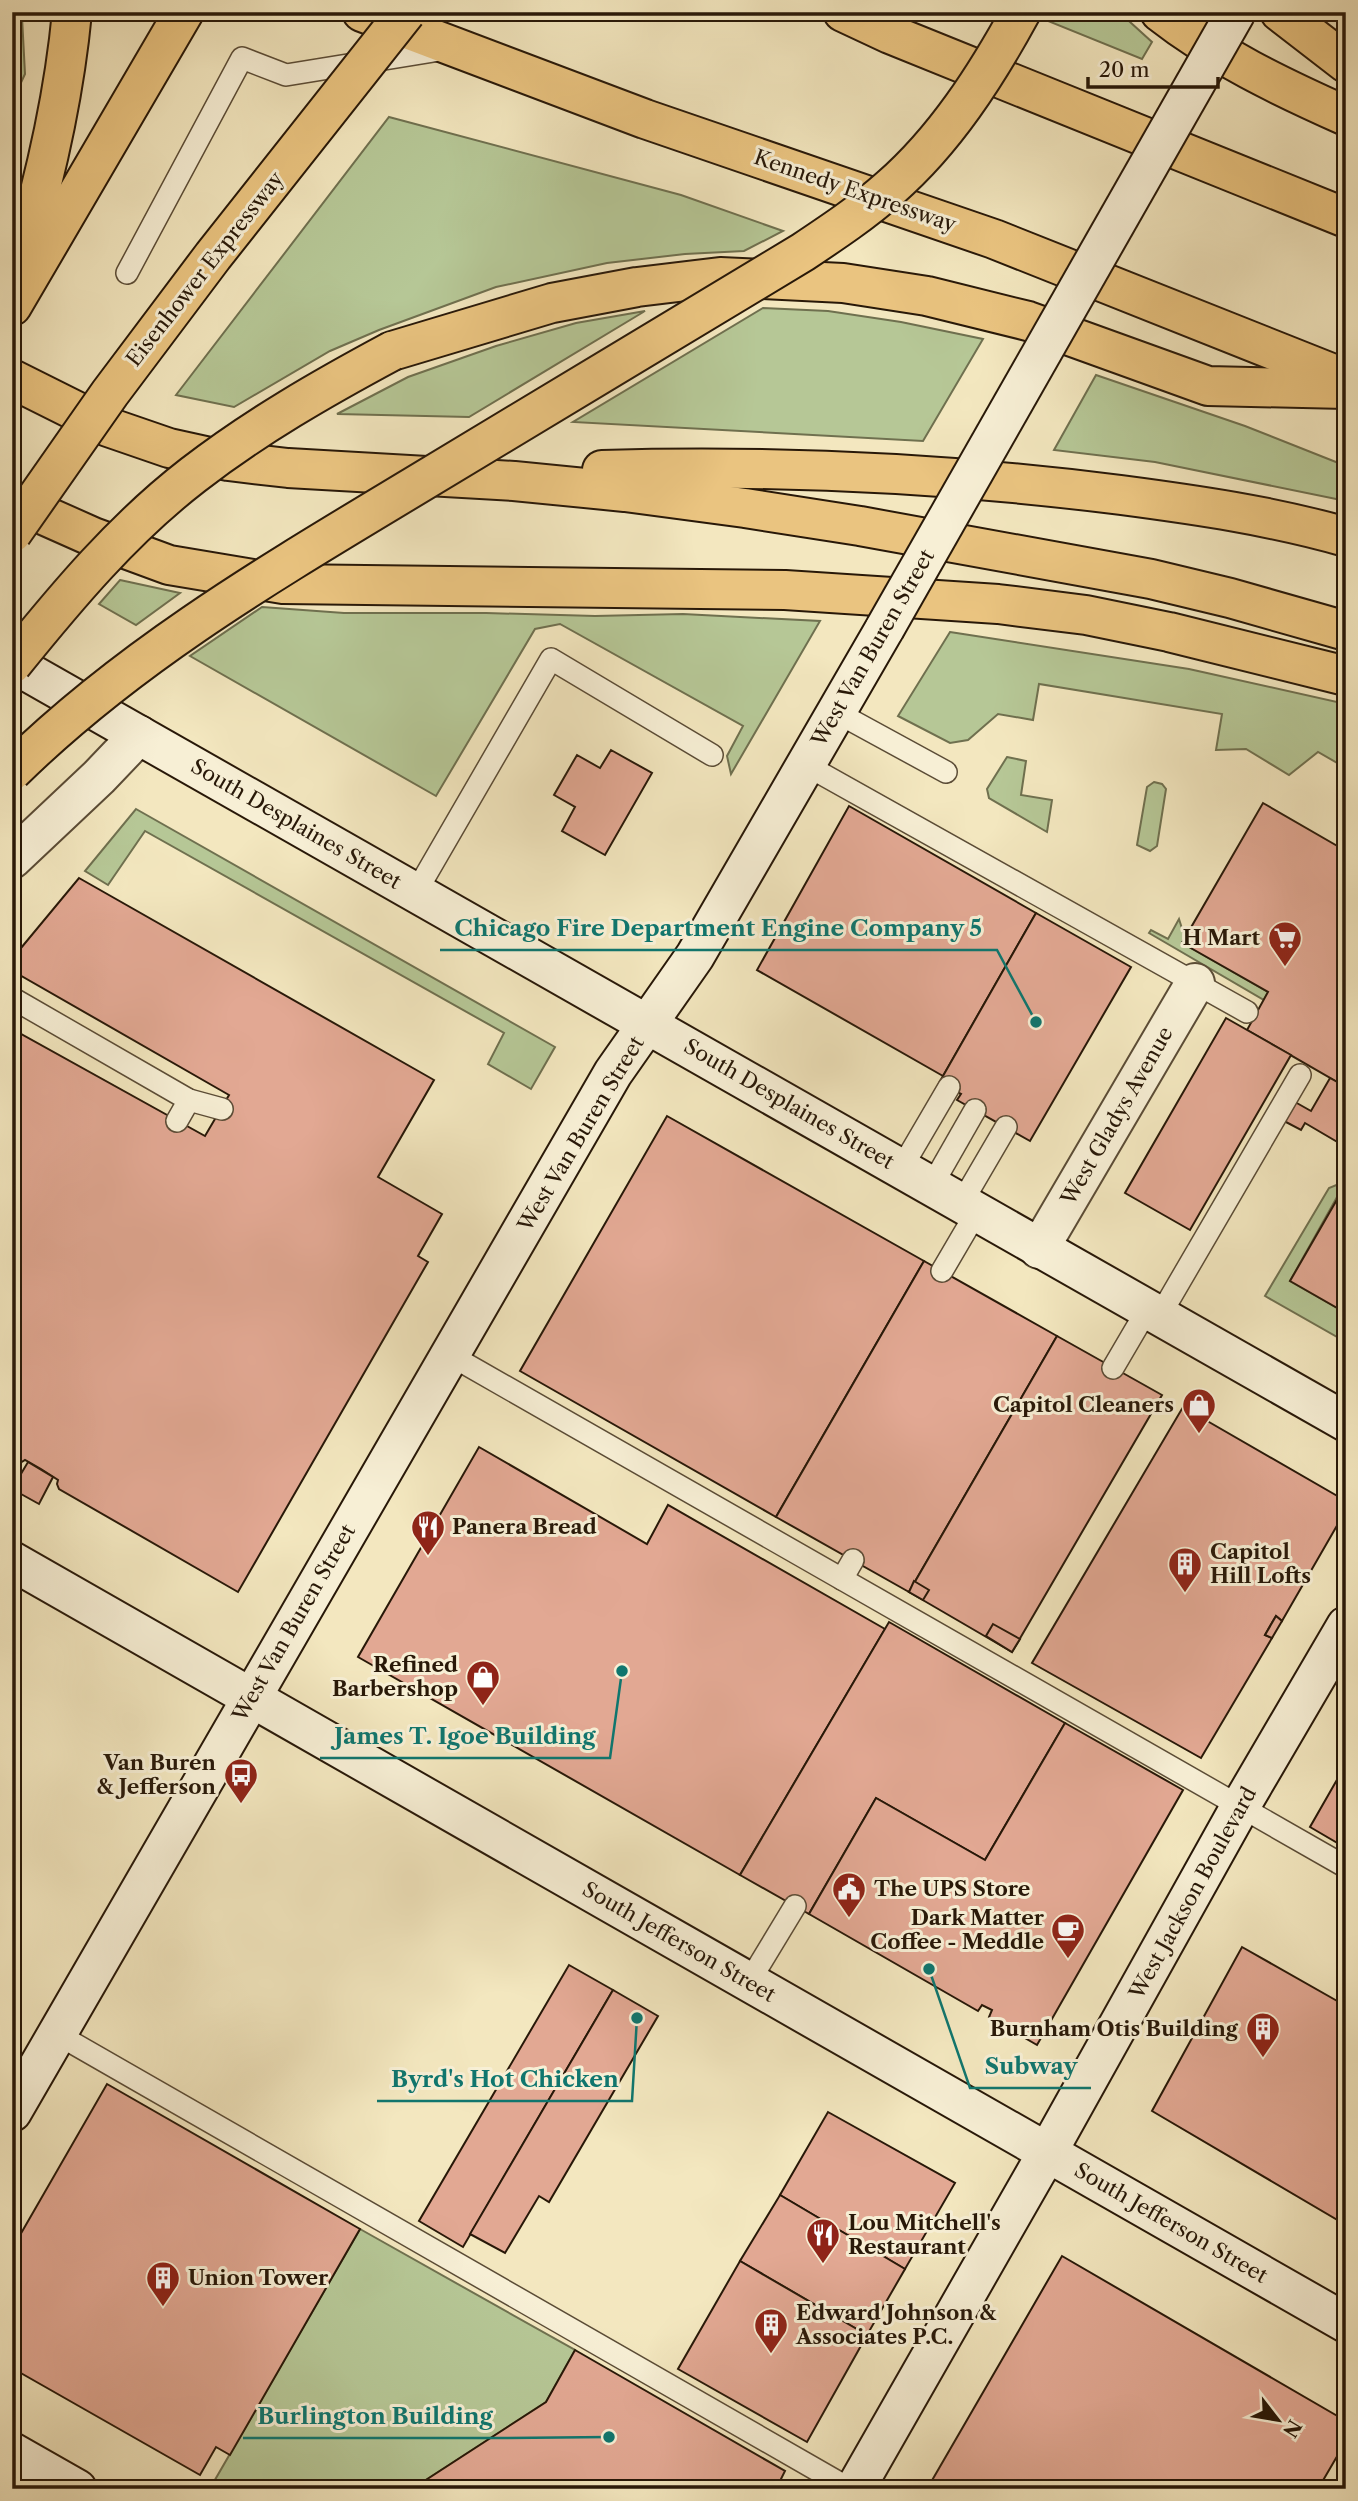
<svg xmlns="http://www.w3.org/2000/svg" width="1358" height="2501" viewBox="0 0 1358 2501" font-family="'Libre Caslon Text',serif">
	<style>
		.green { fill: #b6c796; stroke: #6f704f; stroke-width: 2 }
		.building { fill: #e2a893; stroke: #281808; stroke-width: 2 }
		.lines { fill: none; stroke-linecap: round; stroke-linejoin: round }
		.lane-casing { stroke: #5b4c36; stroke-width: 24 }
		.street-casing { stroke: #5b4c36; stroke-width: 42 }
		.secondary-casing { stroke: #281808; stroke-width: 42 }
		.highway-casing { stroke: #281808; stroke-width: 42 }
		.lane { stroke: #f7efd5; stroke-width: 21 }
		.street { stroke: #f7efd5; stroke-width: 38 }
		.secondary { stroke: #f7efd5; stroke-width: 38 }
		.highway { stroke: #eac480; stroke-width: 38 }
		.secondary-bridge-casing { stroke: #281808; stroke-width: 42; stroke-linecap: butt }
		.highway-bridge-casing { stroke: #281808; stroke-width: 42; stroke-linecap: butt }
		.secondary-bridge { stroke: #f7efd5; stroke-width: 38 }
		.highway-bridge { stroke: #eac480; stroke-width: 38 }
		.labels { text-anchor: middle; stroke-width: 6; stroke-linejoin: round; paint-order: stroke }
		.street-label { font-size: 21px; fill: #281808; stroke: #f7efd5 }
		.poi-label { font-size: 21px; font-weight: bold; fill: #281808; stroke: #f7efd5; text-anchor: end }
		.leader { fill: none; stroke: #0f766e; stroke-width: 2.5 }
		.callout-dot { fill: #0f766e; stroke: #f7efd5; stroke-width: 2.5 }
		.callout-label { font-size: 23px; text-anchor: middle; font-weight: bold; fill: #0f766e; stroke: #f7efd5; stroke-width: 6; stroke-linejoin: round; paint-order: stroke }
	</style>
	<rect width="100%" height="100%" fill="#f3e7bf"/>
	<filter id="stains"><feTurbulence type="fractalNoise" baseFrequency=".00286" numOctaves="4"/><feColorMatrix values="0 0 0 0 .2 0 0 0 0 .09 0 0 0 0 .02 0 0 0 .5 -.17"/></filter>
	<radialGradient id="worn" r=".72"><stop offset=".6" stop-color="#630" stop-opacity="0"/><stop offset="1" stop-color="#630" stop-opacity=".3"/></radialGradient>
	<g class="green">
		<path d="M1045 12H1119L1152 42 1142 59 1043 19Z"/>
		<path d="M12 17H22L25 74 12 102Z"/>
		<path d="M389 117 681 195 783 231 744 251 685 254 607 263 496 287 379 330 330 351 234 407 176 395Z"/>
		<path d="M763 308 828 311 901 322 983 339 923 441 573 422Z"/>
		<path d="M645 311 469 417 337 414 408 377 496 346 576 323Z"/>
		<path d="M1096 375 1245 426 1346 466V501L1155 462 1054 450Z"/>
		<path d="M120 580 180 593 136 625 99 604Z"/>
		<path d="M262 607 344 613H486L595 616 683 614 820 621 731 774 727 756 743 726 560 624 535 629 436 796 190 656Z"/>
		<path d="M950 632 1189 669 1346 704V768L1318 752 1289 775 1246 749 1216 750 1222 714 1039 684 1033 720 998 714 968 740 950 743 898 716Z"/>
		<path d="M1007 757 1026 761 1021 795 1052 800 1047 832 989 798 987 789Z"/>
		<path d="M1154 782 1162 784 1166 789 1157 846 1150 851 1137 845 1147 787Z"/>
		<path d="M136 809 555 1047 531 1089 488 1064 504 1033 145 831 108 885 85 871Z"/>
		<path d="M1179 919 1185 938 1182 943 1268 992 1264 1000 1149 933 1151 930 1168 939Z"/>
		<path d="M1346 1181 1290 1281 1346 1313V1342L1265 1296 1329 1188Z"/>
		<path d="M360 2229 575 2350 546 2402 412 2489H219L212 2485Z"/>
	</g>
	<g class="building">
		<path d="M611 750 652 773 605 855 562 831 575 807 554 795 577 755 600 768Z"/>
		<path d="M1263 803 1346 851V1087L1247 1030 1268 992 1182 943Z"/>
		<path d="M849 806 1036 913 943 1076 757 970Z"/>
		<path d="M79 878 434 1080 378 1177 442 1214 418 1256 428 1262 238 1592 59 1489 57 1484 58 1480 41 1469 25 1460 17 1465 12 1463V1029L205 1136 229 1095 18 974 14 969 16 954Z"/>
		<path d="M1036 913 1131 967 1030 1141 957 1100 961 1094 939 1083Z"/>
		<path d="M1226 1018 1291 1055 1190 1230 1125 1193Z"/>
		<path d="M1330 1078 1346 1087V1147L1305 1123 1301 1130 1284 1121 1295 1102 1311 1111Z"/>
		<path d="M667 1116 924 1261 776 1517 520 1371Z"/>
		<path d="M1346 1184V1313L1290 1281Z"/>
		<path d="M924 1261 1057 1336 909 1592 776 1517Z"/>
		<path d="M1057 1336 1162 1395 1012 1652 909 1592Z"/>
		<path d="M1183 1407 1346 1501V1510L1282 1621 1276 1616 1270 1626 1265 1635 1272 1638 1201 1758 1032 1663Z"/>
		<path d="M479 1447 647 1544 668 1505 885 1629 740 1875 358 1657Z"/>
		<path d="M28 1462 53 1477 39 1504 12 1489Z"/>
		<path d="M914 1581 929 1590 923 1600 909 1592Z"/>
		<path d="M1276 1616 1282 1621 1272 1638 1265 1635Z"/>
		<path d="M889 1622 1065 1723 985 1860 876 1798 809 1914 740 1875Z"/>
		<path d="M993 1624 1020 1639 1012 1652 986 1636Z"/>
		<path d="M1065 1723 1183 1790 1037 2045 989 2017 992 2010 982 2005 978 2011 809 1914 876 1798 985 1860Z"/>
		<path d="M1346 1764V1848L1310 1827Z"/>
		<path d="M1242 1947 1346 2006V2225L1152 2111Z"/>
		<path d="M569 1965 613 1990 463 2247 419 2221Z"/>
		<path d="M613 1990 658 2016 549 2202 539 2196 505 2253 470 2234Z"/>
		<path d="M107 2084 360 2229 230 2455 216 2447 200 2475 12 2368V2249Z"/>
		<path d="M828 2112 955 2183 905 2269 780 2195Z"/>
		<path d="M780 2195 905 2269 867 2335 740 2261Z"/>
		<path d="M1062 2256 1346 2421V2441L1318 2489H927Z"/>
		<path d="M740 2261 867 2335 807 2442 678 2369Z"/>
		<path d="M575 2350 785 2471 776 2489H412L546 2402Z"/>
	</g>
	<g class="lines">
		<g class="lane-casing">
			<g id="lane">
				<path d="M127 273 242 58 286 75 446 49"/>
				<path d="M836 712 946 772"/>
				<path d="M806 765 1247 1012"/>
				<path d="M416 892 551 659 712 755"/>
				<path d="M12 998 189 1100 222 1109"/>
				<path d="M177 1121 189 1100"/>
				<path d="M901 1169 949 1087"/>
				<path d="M931 1187 975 1110"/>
				<path d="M961 1204 1006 1127"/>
				<path d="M942 1271 976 1213"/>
				<path d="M1159 1317 1300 1075"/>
				<path d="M450 1355 1346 1867"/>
				<path d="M1113 1368 1147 1310"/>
				<path d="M842 1579 853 1560"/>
				<path d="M749 1982 795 1906"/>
				<path d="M57 2034 850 2489"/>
			</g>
		</g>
		<g class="street-casing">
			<g id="street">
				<path d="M12 859 99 777 139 735"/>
				<path d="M1039 1249 1195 983"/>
			</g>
		</g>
		<g class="secondary-casing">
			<g id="secondary">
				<path d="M12 663 1346 1422"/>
				<path d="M12 1561 1346 2323"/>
				<path d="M12 2112 613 1073 695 956 885 628"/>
				<path d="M12 2452 77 2489"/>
				<path d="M855 2489 1047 2153 1240 1807 1346 1626"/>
			</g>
		</g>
		<g class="highway-casing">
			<g id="highway">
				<path d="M362 12 645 119 994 239 1346 379"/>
				<path d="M843 12 890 34 1346 218"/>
				<path d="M1160 12C1216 56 1281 87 1346 116"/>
				<path d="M1280 12 1346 63"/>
				<path d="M19 267C44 184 64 98 72 12"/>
				<path d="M12 306 184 12"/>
				<path d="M392 351 552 303 637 287 720 277 843 283 927 296 1028 321 1208 386 1346 389"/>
				<path d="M12 379 108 427 169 448 228 461 288 468 514 481 625 492 745 508 860 526 1151 579 1230 598 1346 631"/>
				<path d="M602 470C775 465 949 473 1121 495 1197 505 1273 516 1346 537"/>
				<path d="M12 501 93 537 169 565 283 584 785 590 998 604 1086 615 1169 632 1346 676"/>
			</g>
		</g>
		<use href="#lane" class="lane"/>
		<use href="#street" class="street"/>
		<use href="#secondary" class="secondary"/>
		<use href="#highway" class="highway"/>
		<g class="secondary-bridge-casing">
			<path id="secondary-bridge" d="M885 628 1236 12"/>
		</g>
		<g class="highway-bridge-casing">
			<g id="highway-bridge">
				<path d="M12 533 110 393 213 256 406 12"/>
				<path d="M12 664C67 596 123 529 193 475 255 427 323 388 392 351"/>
				<path d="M12 771C130 655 272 572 413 487 543 409 673 330 803 252 833 232 863 212 890 188 945 140 986 76 1021 12"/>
			</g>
		</g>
		<use href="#secondary-bridge" class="secondary-bridge"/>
		<use href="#highway-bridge" class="highway-bridge"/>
	</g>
	<defs>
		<g id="supermarket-pin" transform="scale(1.75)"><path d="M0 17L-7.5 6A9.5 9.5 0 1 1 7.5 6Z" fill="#8f2418" stroke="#f7efd5"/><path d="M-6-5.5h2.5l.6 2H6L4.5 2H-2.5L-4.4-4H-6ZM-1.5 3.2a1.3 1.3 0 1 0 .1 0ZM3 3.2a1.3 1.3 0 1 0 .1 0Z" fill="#fff"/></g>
		<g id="shop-pin" transform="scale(1.75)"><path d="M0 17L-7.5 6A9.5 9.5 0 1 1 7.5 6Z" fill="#8f2418" stroke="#f7efd5"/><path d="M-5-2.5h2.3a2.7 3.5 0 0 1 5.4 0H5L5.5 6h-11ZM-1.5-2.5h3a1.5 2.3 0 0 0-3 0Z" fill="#fff"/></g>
		<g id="restaurant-pin" transform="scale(1.75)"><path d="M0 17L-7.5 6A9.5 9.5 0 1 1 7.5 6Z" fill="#8f2418" stroke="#f7efd5"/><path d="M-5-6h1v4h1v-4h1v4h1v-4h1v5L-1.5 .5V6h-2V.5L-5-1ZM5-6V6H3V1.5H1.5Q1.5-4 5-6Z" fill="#fff"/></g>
		<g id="building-pin" transform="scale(1.75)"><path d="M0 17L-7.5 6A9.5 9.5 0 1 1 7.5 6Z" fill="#8f2418" stroke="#f7efd5"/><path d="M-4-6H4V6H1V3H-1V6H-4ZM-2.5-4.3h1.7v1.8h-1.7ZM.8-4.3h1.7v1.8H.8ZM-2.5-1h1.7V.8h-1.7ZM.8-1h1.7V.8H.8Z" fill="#fff"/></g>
		<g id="bus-pin" transform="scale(1.75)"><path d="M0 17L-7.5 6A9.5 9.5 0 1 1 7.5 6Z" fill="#8f2418" stroke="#f7efd5"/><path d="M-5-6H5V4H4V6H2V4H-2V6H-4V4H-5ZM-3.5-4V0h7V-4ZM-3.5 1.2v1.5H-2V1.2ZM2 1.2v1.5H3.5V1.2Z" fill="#fff"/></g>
		<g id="civic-pin" transform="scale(1.75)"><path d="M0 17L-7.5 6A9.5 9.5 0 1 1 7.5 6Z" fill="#8f2418" stroke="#f7efd5"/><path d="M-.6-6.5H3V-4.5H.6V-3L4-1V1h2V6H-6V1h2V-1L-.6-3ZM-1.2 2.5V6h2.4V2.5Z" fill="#fff"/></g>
		<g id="cafe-pin" transform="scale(1.75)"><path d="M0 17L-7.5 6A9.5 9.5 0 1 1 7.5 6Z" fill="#8f2418" stroke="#f7efd5"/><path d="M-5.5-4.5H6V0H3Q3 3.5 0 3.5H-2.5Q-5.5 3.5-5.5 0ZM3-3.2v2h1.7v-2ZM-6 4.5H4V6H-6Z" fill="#fff"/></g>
	</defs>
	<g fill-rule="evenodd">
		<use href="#supermarket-pin" x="1285" y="938"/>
		<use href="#shop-pin" x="1199" y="1405"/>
		<use href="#restaurant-pin" x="428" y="1527"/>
		<use href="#building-pin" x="1185" y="1564"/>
		<use href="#shop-pin" x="483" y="1677"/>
		<use href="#bus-pin" x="241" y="1775"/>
		<use href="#civic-pin" x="849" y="1889"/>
		<use href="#cafe-pin" x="1068" y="1930"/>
		<use href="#building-pin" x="1263" y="2029"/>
		<use href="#restaurant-pin" x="823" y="2235"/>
		<use href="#building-pin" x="163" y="2278"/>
		<use href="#building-pin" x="771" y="2325"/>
	</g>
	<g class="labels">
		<g class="street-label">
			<text transform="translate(855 191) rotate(19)" y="7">Kennedy Expressway</text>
			<text transform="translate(205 269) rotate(-52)" y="7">Eisenhower Expressway</text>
			<text transform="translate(873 648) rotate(-60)" y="7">West Van Buren Street</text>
			<text transform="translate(296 824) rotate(30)" y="7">South Desplaines Street</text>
			<text transform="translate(789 1104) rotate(30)" y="7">South Desplaines Street</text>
			<text transform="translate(1117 1116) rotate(-60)" y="7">West Gladys Avenue</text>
			<text transform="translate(581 1134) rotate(-59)" y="7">West Van Buren Street</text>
			<text transform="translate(294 1623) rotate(-60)" y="7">West Van Buren Street</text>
			<text transform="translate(1193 1893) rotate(-61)" y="7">West Jackson Boulevard</text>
			<text transform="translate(679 1942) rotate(30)" y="7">South Jefferson Street</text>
			<text transform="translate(1171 2223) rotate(30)" y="7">South Jefferson Street</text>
		</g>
		<g class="poi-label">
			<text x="1260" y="945">H Mart</text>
			<text x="1174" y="1412">Capitol Cleaners</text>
			<text x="452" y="1534" text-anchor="start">Panera Bread</text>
			<text x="1210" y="1559" text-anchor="start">Capitol<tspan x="1210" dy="24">Hill Lofts</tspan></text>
			<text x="458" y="1672">Refined<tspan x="458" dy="24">Barbershop</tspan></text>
			<text x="216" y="1770">Van Buren<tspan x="216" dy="24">&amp; Jefferson</tspan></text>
			<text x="874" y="1896" text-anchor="start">The UPS Store</text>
			<text x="1044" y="1925">Dark Matter<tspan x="1044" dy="24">Coffee - Meddle</tspan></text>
			<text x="1238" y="2036">Burnham Otis Building</text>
			<text x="848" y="2230" text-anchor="start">Lou Mitchell's<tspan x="848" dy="24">Restaurant</tspan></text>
			<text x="188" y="2285" text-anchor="start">Union Tower</text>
			<text x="796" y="2320" text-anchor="start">Edward Johnson &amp;<tspan x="796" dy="24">Associates P.C.</tspan></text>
		</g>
	</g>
	<path class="leader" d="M1036 1022L997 950H440M622 1671L610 1758H320M929 1969L970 2088H1091M637 2018L632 2101H377M609 2437L507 2438H243"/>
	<g class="callout-dot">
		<circle cx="1036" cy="1022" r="7"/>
		<circle cx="622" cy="1671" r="7"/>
		<circle cx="929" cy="1969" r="7"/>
		<circle cx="637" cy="2018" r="7"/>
		<circle cx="609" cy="2437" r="7"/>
	</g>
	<g class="callout-label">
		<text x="718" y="936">Chicago Fire Department Engine Company 5</text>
		<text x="465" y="1744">James T. Igoe Building</text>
		<text x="1031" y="2074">Subway</text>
		<text x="505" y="2087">Byrd's Hot Chicken</text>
		<text x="375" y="2424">Burlington Building</text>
	</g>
	<rect width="1358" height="2501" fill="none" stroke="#f3e7bf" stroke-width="42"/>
	<rect x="14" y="14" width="1330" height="2473" fill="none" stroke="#281808" stroke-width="3.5"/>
	<rect x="21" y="21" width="1316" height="2459" fill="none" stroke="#281808" stroke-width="2"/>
	<g transform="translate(1278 2420) rotate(121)" stroke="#f7efd5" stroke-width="5" paint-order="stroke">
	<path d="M0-5L12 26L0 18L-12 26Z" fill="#281808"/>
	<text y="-10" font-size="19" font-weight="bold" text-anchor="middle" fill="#281808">N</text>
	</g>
	<path d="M1088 77v10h130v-10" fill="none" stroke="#281808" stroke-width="3.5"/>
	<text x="1099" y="77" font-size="21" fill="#281808" stroke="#f7efd5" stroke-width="5" paint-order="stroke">20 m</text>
	<rect width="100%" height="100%" filter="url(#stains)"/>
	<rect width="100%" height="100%" fill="url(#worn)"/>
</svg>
